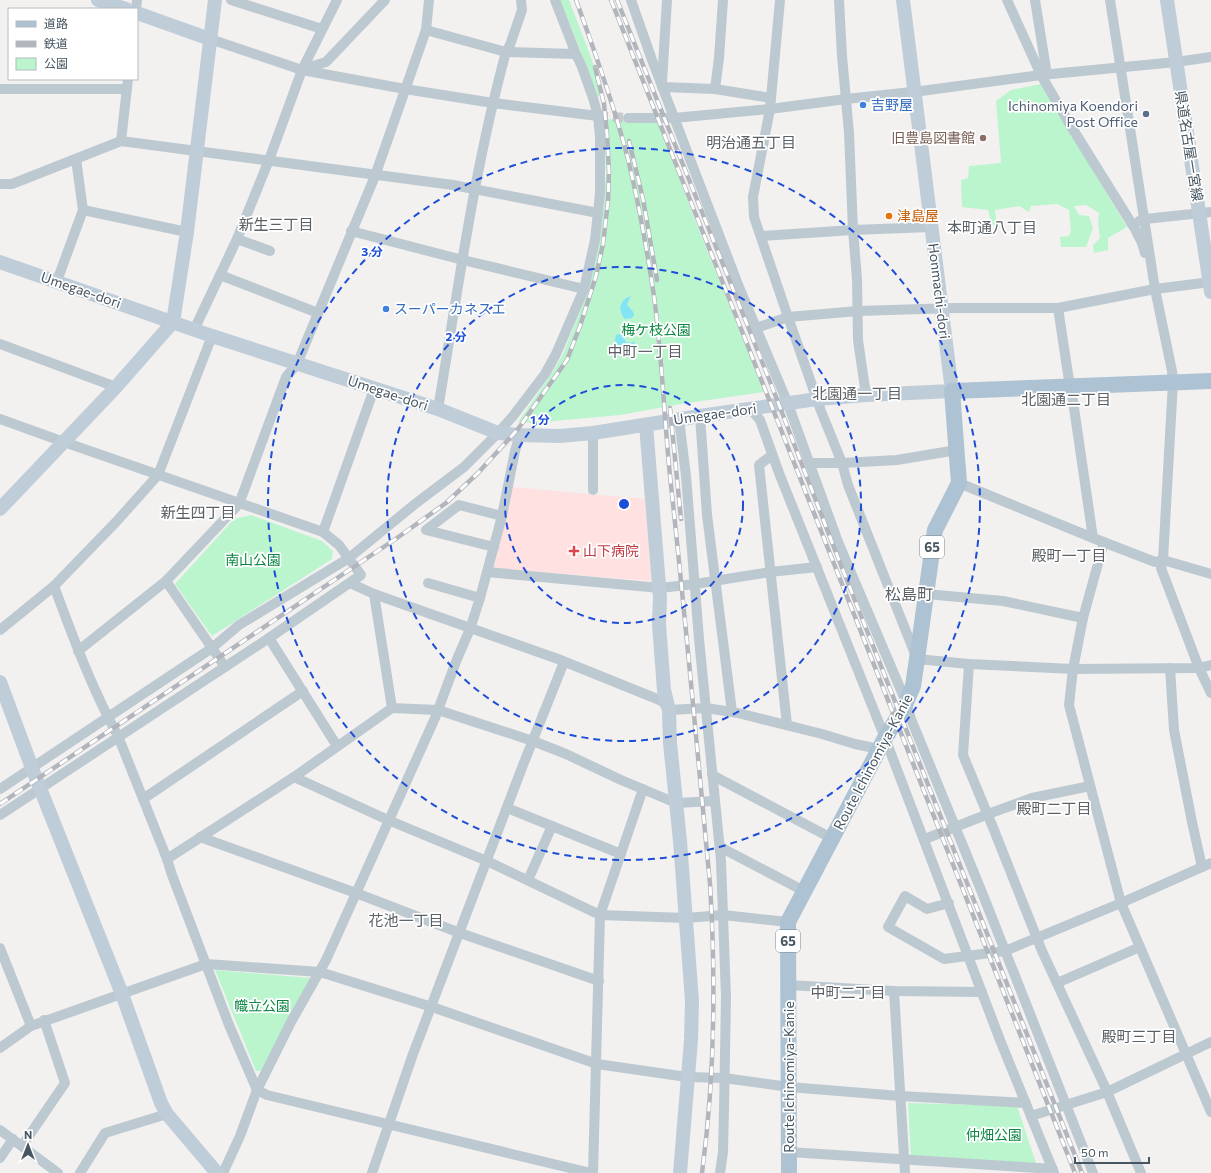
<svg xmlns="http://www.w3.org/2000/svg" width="1211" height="1173" viewBox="0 0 1211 1173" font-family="Commissioner,'Noto Sans JP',sans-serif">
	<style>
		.medical { fill: #fee1e0 }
		.green { fill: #bbf5ce }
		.water { fill: #83e4f6 }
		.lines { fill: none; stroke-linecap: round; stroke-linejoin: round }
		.street-tunnel { stroke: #c8c9cc; stroke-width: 10; stroke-dasharray: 10 5; stroke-linecap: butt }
		.street { stroke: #bdc9d1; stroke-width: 10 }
		.secondary { stroke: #bfcdd9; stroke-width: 14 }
		.primary { stroke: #adc2d2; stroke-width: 16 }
		.rail-casing { stroke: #b2b6bc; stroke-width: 4.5 }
		.rail { stroke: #fff; stroke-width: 3; stroke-dasharray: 9; stroke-linecap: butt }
		.ring { fill: none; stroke: #1d4ed8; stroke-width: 2; stroke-dasharray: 7 5 }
		.shop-dot { fill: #3f7fe0; stroke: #fff; stroke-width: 1.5 }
		.service-dot { fill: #5c6f8a; stroke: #fff; stroke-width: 1.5 }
		.education-dot { fill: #8d6e63; stroke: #fff; stroke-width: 1.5 }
		.food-dot { fill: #e8710a; stroke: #fff; stroke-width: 1.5 }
		.health-dot { fill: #e0444e; stroke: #fff; stroke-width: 1.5 }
		.labels { text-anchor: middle; stroke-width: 3.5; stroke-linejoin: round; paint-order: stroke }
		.shield { fill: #fff; stroke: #7e8890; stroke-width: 1 }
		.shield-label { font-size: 13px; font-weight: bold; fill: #465560 }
		.shop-label { font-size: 14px; fill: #366cbe; stroke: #fff; text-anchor: start }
		.service-label { font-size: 14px; fill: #4e5e75; stroke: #fff; text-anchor: end }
		.education-label { font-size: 14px; fill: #785e54; stroke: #fff; text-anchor: end }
		.street-label { font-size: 14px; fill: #465560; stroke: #fff }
		.food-label { font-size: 14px; fill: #c56008; stroke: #fff; text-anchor: start }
		.park-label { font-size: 14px; fill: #0d8643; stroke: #fff }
		.health-label { font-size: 14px; fill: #be3a42; stroke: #fff; text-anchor: start }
		.neighbourhood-label { font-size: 15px; fill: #5c6166; stroke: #fff }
		.quarter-label { font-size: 16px; fill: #5c6166; stroke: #fff }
		.centre { fill: #1d4ed8; stroke: #fff; stroke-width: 2 }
		.ring-label { font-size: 12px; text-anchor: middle; font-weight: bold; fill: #1d4ed8; stroke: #fff; stroke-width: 3.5; stroke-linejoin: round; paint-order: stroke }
	</style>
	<rect width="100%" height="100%" fill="#f3f0f0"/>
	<path class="medical" d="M513 487 645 499 651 581 494 568Z"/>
	<g class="green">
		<path d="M560 0H569L592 60 600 94 597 98 582 54Z"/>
		<path d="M1041 84 1127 227 1108 238V250L1094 253 1093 245 1100 238 1098 225 1099 213 1086 205 1074 206 1079 215 1089 216 1093 228 1086 247H1061L1060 237 1069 236 1071 231 1069 210 1057 204 1031 206 1029 212 1019 206 995 210 997 226 991 225 989 213 988 210 962 207 961 180 968 178 969 166 1001 163 996 101 1011 90Z"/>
		<path d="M603 119 657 121 695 220 764 392 681 404 620 415 533 423 518 422 552 373 563 354 586 296 599 239 604 201 606 172Z"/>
		<path d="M251 515 322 541 333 551 332 559 212 636 175 584 234 519Z"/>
		<path d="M215 970 311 978 264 1067 260 1071H256Z"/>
		<path d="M908 1103 1017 1106 1038 1169 911 1158Z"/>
	</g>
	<g class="water">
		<path d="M631 296 627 304C629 309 634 310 634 315L632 318 625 319C617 310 620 299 631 296Z"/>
		<path d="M620 334 622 335 626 342 631 343 635 341 633 348 628 350 620 348 615 341 616 335Z"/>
	</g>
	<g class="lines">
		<path class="street-tunnel" d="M598 116 628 118"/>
		<g class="street">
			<path d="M231 0 322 29"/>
			<path d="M631 0 652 60 739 287 788 404 838 542 906 702 911 719 981 890 1093 1173"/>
			<path d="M780 0 770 109 753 197 754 217 788 317 821 411 842 463 848 485 917 659 969 664 1073 669 1199 668 1211 665"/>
			<path d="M839 0 842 56 849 133 853 230 857 279 858 340 866 395"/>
			<path d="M1007 0 1041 75 1069 123 1135 229 1142 243 1145 253"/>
			<path d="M1035 0 1047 75"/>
			<path d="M1110 0 1155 289 1172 371 1173 382 1163 560 1161 568 1199 668 1211 693"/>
			<path d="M136 9 137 0"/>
			<path d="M426 30 506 52 576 54"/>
			<path d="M210 39 302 70 405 89 493 103 598 116"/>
			<path d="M303 69 326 62 385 0"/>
			<path d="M662 82 667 0"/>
			<path d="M662 87 715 89 771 98"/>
			<path d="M0 89H126"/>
			<path d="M715 89 719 58 723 0"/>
			<path d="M628 118H674L770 109 846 99 921 91 1041 75 1176 62 1211 57"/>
			<path d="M121 141 128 79"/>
			<path d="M76 159 83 210 187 232"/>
			<path d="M0 184H12L121 141 453 185 598 213"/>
			<path d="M1139 221 1145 219 1211 212"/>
			<path d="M351 231 463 260 584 289"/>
			<path d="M761 236 853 230 931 227"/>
			<path d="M237 239 270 251"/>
			<path d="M220 275 318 313"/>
			<path d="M57 281 83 210"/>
			<path d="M1058 308 1068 374 1073 401 1093 538"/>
			<path d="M756 328 788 317 858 311 954 308H1058L1155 289 1211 282"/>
			<path d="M194 330 237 239 269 160 302 70 337 0"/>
			<path d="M0 344 116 387"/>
			<path d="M750 408 760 420 779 473 885 738 1000 1040 1054 1173"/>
			<path d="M438 409C458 290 474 169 506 52L510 45 522 10 521 0"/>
			<path d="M700 416 707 515 732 712"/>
			<path d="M0 419 64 442 323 532 339 545 361 575 269 638 0 815"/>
			<path d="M679 419 686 476 699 639 721 861 726 997 724 1109 723 1152 720 1173"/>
			<path d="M593 433V490"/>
			<path d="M772 455 759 465 787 725"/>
			<path d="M810 463H842L897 460 957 450"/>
			<path d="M959 483 1093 538 1155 562 1163 560 1211 574"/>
			<path d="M323 532 374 389"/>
			<path d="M1104 542 1083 618 1073 669 1069 705 1121 903 1211 1112"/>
			<path d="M494 547 426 530 459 505 502 516"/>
			<path d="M487 572 660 588 695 584 770 572 817 567"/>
			<path d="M166 581 225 667"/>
			<path d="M350 583 374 594 558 659 662 701 669 710 706 708 738 713 822 734 855 744 879 749"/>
			<path d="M428 583 480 598"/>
			<path d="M54 586C73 637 92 689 118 736L167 859 172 875 229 1025 257 1090 267 1095 591 1173"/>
			<path d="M374 594 392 708"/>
			<path d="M926 594 1003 601 1083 618"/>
			<path d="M0 630 54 586 116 522 158 475 212 336"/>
			<path d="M269 638 337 746"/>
			<path d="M78 651 166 581 239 504 286 377 297 364 375 176 426 30 429 0"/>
			<path d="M969 664 963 755 994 830 1042 951 1105 1087 1141 1173"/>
			<path d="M1170 668 1174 730 1192 822 1202 867"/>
			<path d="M712 775 833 839"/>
			<path d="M294 777 388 820 487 861 600 915 686 918 723 915 788 922"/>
			<path d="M0 789 212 648 239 625 349 558 415 504 464 467 498 433 513 416 545 374 556 354 584 289 595 240 600 193V137L598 116 593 98 582 67 576 54 555 0"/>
			<path d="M143 799 303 691"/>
			<path d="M507 808 621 854"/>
			<path d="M200 837 356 893 460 933 599 981"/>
			<path d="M925 839 988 814 1032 798 1090 786"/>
			<path d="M720 847 804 891"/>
			<path d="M167 859 294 777 392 708 438 710 533 741 566 754 621 780 676 803 715 801"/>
			<path d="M528 880 552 826"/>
			<path d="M949 903 927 909 905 896 888 927 944 959 1005 951 1121 903 1211 863"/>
			<path d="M0 948 31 1026"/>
			<path d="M1057 983 1140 947"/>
			<path d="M788 985 894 991 982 992"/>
			<path d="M894 991 905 1173"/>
			<path d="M0 1048 31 1026 206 964 320 972 432 1007 597 1064 687 1077 724 1078 789 1087 900 1096 1026 1103"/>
			<path d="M1031 1116 1107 1092 1211 1042"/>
			<path d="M0 1130 58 1173"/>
			<path d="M22 1146 65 1083 44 1020"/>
			<path d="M789 1152 1053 1169"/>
			<path d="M0 1158 13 1139"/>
			<path d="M80 1173 105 1133 167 1114"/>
			<path d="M223 1173 240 1136 257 1090 291 1022 326 960 435 718 457 659 470 629 480 598 502 516 515 451 520 435"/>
			<path d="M372 1173 413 1054 523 765 564 662"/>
			<path d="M593 1173 600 915 643 789"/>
		</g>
		<g class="secondary">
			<path d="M98 0 126 9"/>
			<path d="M1167 0 1211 292"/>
			<path d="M137 13 210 39"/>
			<path d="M0 262 212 336 438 409 498 433 520 435 560 436 593 433 700 416 817 399 866 395 952 391 903 0"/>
			<path d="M646 425 660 598 659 624 664 690 669 710 670 743 680 841 692 1001 691 1040 680 1173"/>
			<path d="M0 509 116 387 173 322 187 232 215 0"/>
			<path d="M0 682 32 768 122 994 161 1103 167 1114 217 1173"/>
		</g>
		<path class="primary" d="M789 1173 788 922 885 738 904 707 913 686 917 659 935 530 959 483 952 391 1211 381"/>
		<g class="rail-casing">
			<g id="rail">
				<path d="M576 0C595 52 614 105 628 159 639 204 647 250 654 296 662 356 664 416 670 476 685 612 697 748 710 884 716 982 715 1076 702 1173"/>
				<path d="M611 0 1075 1173"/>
				<path d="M617 0 771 384 835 550 1082 1173"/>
				<path d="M629 141 643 199 657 280"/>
				<path d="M670 408 681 519"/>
				<path d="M0 804 397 538 446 503 478 473 518 429 567 360 580 326 596 276 603 244 608 201 609 172 607 134 604 104 595 67"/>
			</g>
		</g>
		<use href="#rail" class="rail"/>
	</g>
	<g class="ring">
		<circle cx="624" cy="504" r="119"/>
		<circle cx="624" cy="504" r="237"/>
		<circle cx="624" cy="504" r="356"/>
	</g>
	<g class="shop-dot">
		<circle cx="863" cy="105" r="4"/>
		<circle cx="386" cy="309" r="4"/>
	</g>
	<circle class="service-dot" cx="1146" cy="114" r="4"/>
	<circle class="education-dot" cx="983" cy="138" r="4"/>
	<circle class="food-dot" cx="889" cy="216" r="4"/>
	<path class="health-dot" d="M572 545h4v4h4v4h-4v4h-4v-4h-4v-4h4z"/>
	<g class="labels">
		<g class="shield">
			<rect x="920" y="536" width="24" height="22" rx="3"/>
			<rect x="776" y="930" width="24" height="22" rx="3"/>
		</g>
		<g class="shield-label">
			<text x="932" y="552">65</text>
			<text x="788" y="946">65</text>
		</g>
		<g class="shop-label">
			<text x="871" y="110">吉野屋</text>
			<text x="394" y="314">スーパーカネスエ</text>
		</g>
		<g class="service-label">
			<text x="1138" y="111">Ichinomiya Koendori<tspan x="1138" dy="16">Post Office</tspan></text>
		</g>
		<g class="education-label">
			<text x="975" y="143">旧豊島図書館</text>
		</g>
		<g class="street-label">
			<text transform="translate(1189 146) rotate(81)" y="5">県道名古屋一宮線</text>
			<text transform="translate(81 290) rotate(19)" y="5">Umegae-dori</text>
			<text transform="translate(939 291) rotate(83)" y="5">Honmachi-dori</text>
			<text transform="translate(388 393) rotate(18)" y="5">Umegae-dori</text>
			<text transform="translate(715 414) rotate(-8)" y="5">Umegae-dori</text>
			<text transform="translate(873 762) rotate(-62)" y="5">Route Ichinomiya-Kanie</text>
			<text transform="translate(789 1077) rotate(-90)" y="5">Route Ichinomiya-Kanie</text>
		</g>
		<g class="food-label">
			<text x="897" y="221">津島屋</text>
		</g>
		<g class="park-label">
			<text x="656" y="335">梅ケ枝公園</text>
			<text x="253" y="565">南山公園</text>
			<text x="262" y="1011">幟立公園</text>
			<text x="994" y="1140">仲畑公園</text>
		</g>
		<g class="health-label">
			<text x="583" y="556">山下病院</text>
		</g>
		<g class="neighbourhood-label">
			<text x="751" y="148">明治通五丁目</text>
			<text x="276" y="230">新生三丁目</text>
			<text x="992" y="233">本町通八丁目</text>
			<text x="645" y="357">中町一丁目</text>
			<text x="857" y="399">北園通一丁目</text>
			<text x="1066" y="405">北園通二丁目</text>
			<text x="198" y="518">新生四丁目</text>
			<text x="1069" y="561">殿町一丁目</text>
			<text x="1054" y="814">殿町二丁目</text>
			<text x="406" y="926">花池一丁目</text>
			<text x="848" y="998">中町二丁目</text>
			<text x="1139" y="1042">殿町三丁目</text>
		</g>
		<g class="quarter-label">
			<text x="909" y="600">松島町</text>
		</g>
	</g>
	<circle cx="624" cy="504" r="6" class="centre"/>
	<g class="ring-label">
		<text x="372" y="256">3 分</text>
		<text x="456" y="341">2 分</text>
		<text x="540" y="424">1 分</text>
	</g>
	<rect x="8" y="8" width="130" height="72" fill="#ffffff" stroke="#b5bbbf"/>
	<rect x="16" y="21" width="20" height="6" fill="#adc2d2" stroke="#b5bbbf"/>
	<text x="44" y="28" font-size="12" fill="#465560">道路</text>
	<rect x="16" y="41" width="20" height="6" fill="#b2b6bc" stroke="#b5bbbf"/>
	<text x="44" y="48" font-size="12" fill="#465560">鉄道</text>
	<rect x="16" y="58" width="20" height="12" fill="#bbf5ce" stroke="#b5bbbf"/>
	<text x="44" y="68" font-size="12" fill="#465560">公園</text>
	<g transform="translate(28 1145)" stroke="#ffffff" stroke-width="3" paint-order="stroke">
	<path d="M0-3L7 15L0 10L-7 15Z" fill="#465560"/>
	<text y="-6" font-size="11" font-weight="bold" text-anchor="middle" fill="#465560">N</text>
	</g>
	<path d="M1075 1157v6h74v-6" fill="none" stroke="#465560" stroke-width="2"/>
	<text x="1081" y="1157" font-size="12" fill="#465560" stroke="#ffffff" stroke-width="3" paint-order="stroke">50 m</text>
</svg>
